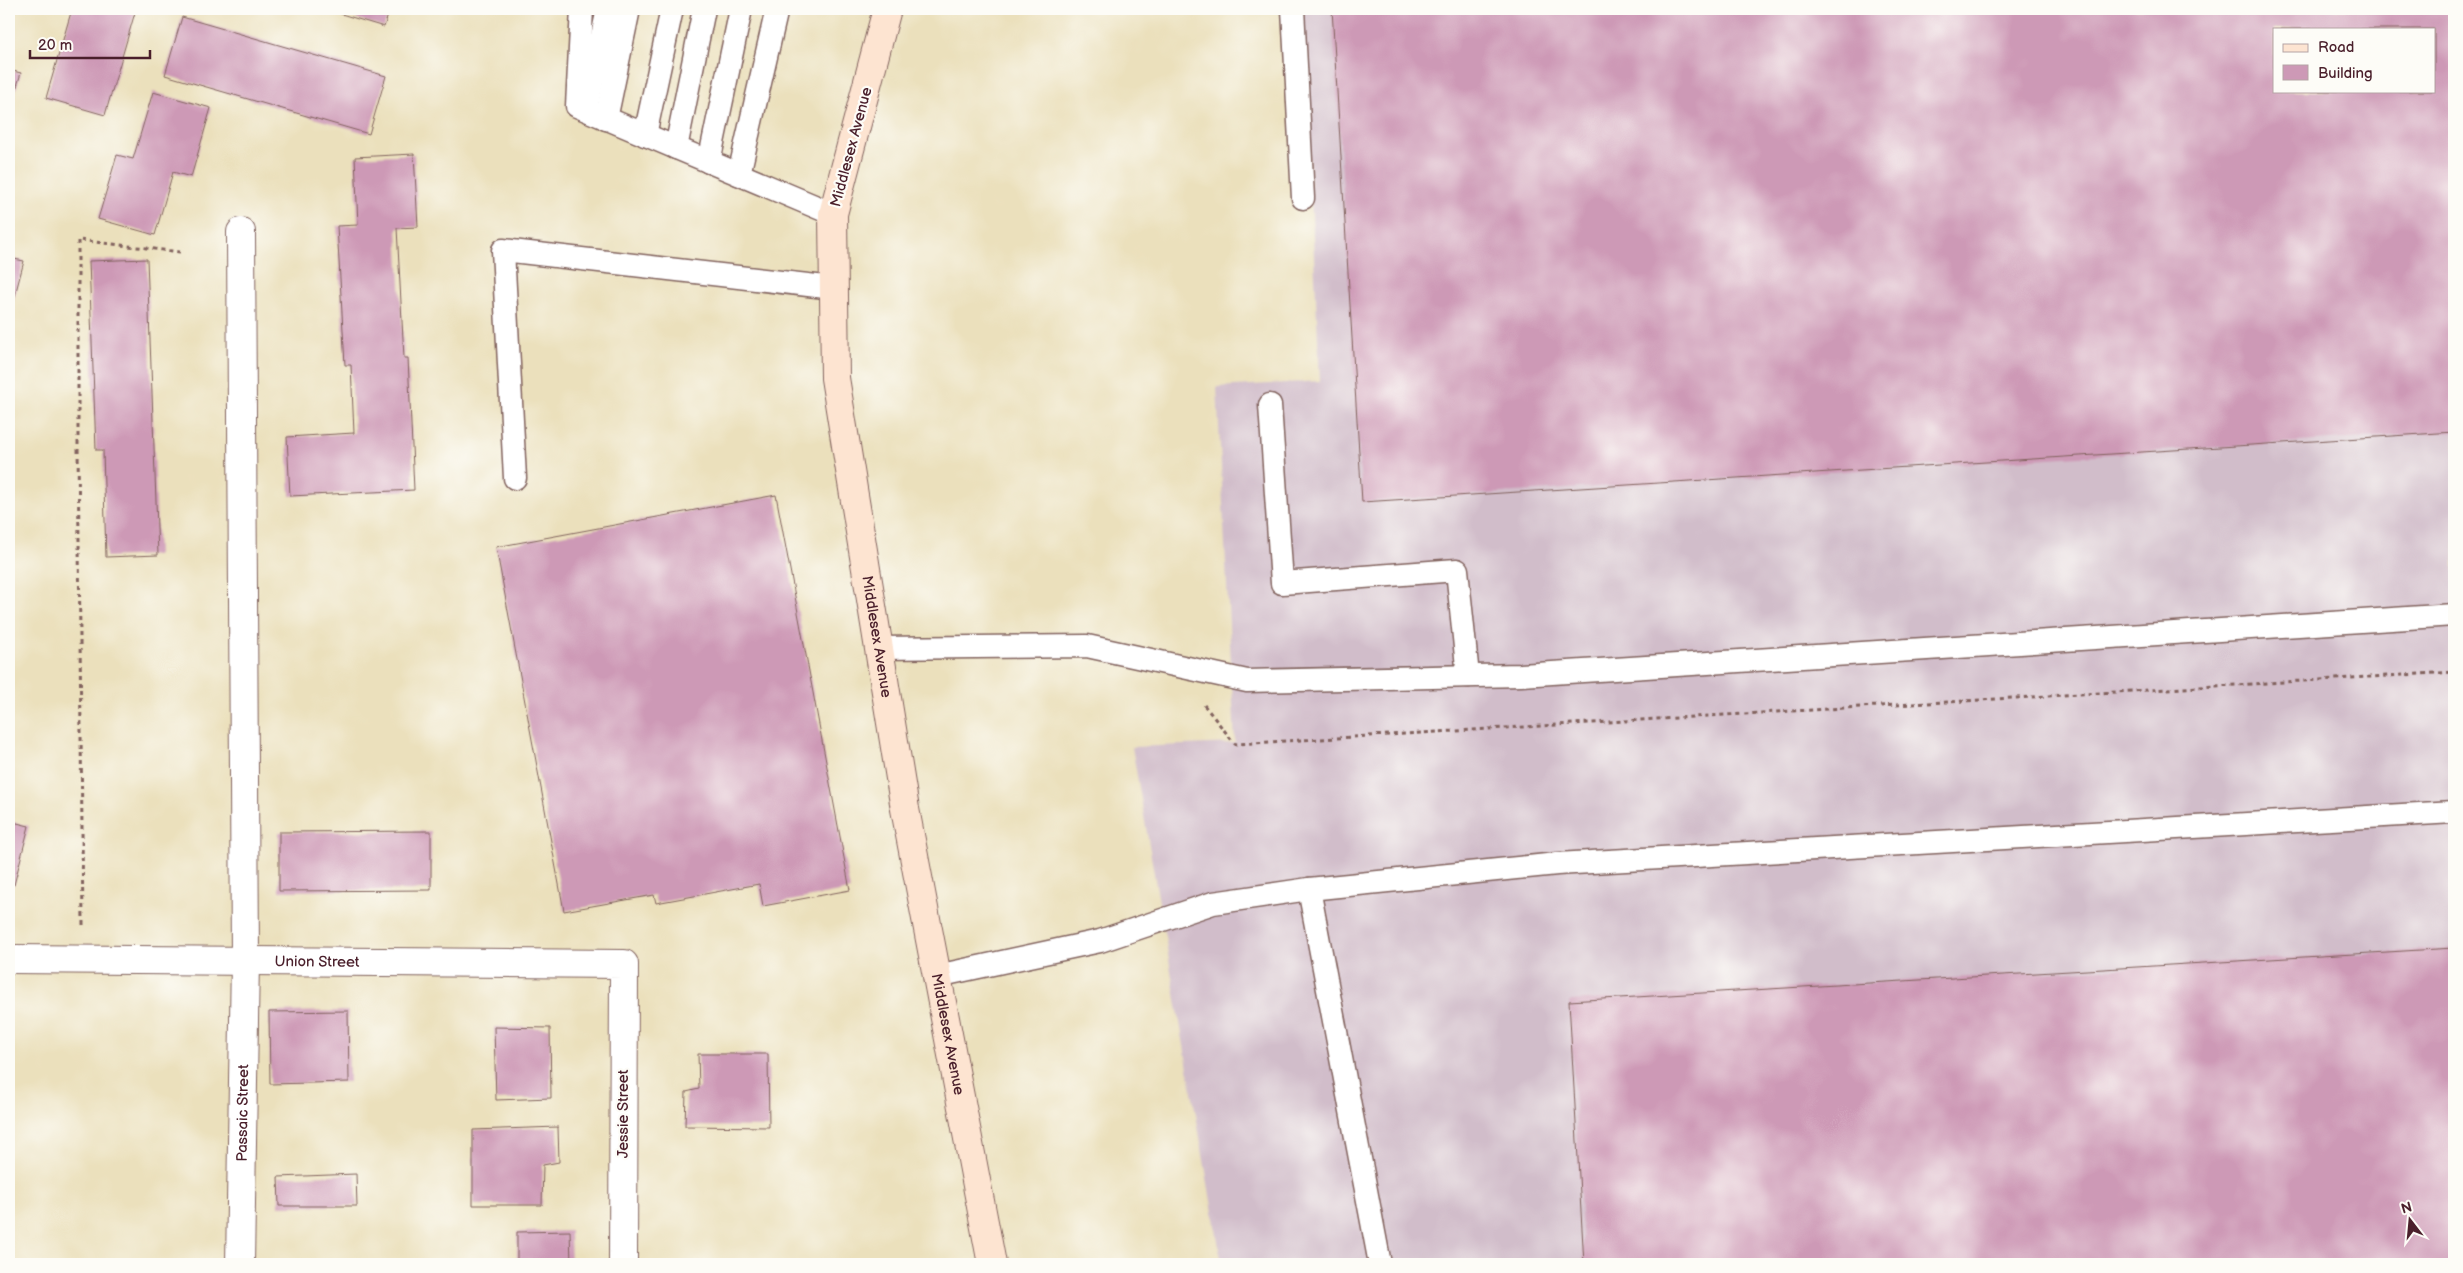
<svg xmlns="http://www.w3.org/2000/svg" width="2463" height="1273" viewBox="0 0 2463 1273" font-family="'Balsamiq Sans',sans-serif">
	<style>
		.industrial { fill: #d1bdca; fill-rule: evenodd }
		.building { fill: #cd99b6; fill-rule: evenodd }
		.lines { fill: none; stroke-linecap: round; stroke-linejoin: round }
		.lane-casing { stroke: #82635e; stroke-width: 25 }
		.street-casing { stroke: #82635e; stroke-width: 30 }
		.secondary-casing { stroke: #82635e; stroke-width: 30 }
		.path { stroke: #82635e; stroke-width: 3; stroke-dasharray: 4 4; stroke-linecap: butt }
		.lane { stroke: #fff; stroke-width: 22 }
		.street { stroke: #fff; stroke-width: 28 }
		.secondary { stroke: #fde4d1; stroke-width: 28 }
		.labels { text-anchor: middle; stroke-width: 4.5; stroke-linejoin: round; paint-order: stroke }
		.street-label { font-size: 15px; fill: #4a1f2b; stroke: #fdfcf7 }
	</style>
	<rect width="100%" height="100%" fill="#fdfcf7"/>
	<filter id="ink" filterUnits="userSpaceOnUse"><feTurbulence type="fractalNoise" baseFrequency=".02" numOctaves="2"/><feDisplacementMap in="SourceGraphic" scale="10" xChannelSelector="R" yChannelSelector="G"/><feConvolveMatrix kernelMatrix="1 2 1 2 8 2 1 2 1" color-interpolation-filters="sRGB"/></filter>
	<filter id="wash" filterUnits="userSpaceOnUse"><feTurbulence type="fractalNoise" baseFrequency=".0096" numOctaves="4" result="noise"/><feDisplacementMap in="SourceGraphic" scale="20" xChannelSelector="R" yChannelSelector="G"/><feGaussianBlur stdDeviation="1.12" result="paint"/><feColorMatrix in="noise" values="0 0 0 0 0 0 0 0 0 0 0 0 0 0 0 0 0 1.4 0 .05"/><feComposite in="paint" operator="in"/></filter>
	<g filter="url(#wash)">
		<rect width="100%" height="100%" fill="#ebe0bc"/>
		<path class="industrial" d="M1302 9H2454V1264H1222L1132 747 1235 743 1217 387 1320 381ZM2274 29H2434V91H2274Z"/>
		<g id="blocks">
			<g class="building">
				<path d="M72 9H136L105 115 46 98Z"/>
				<path d="M325 9H390L384 27Z"/>
				<path d="M1332 9H2454V432L1362 502ZM2274 29H2434V91H2274Z"/>
				<path d="M182 17 386 76 369 134 165 75Z"/>
				<path d="M9 70 21 73 9 112Z"/>
				<path d="M153 92 211 108 191 177 173 172 155 235 98 219 117 155 133 159Z"/>
				<path d="M414 154 418 227 397 228 404 358H408L414 490 290 496 287 437 354 433 351 365H345L337 226 358 225 355 157Z"/>
				<path d="M9 258 24 261 9 318Z"/>
				<path d="M147 259 158 555 106 557 103 450H96L89 261Z"/>
				<path d="M776 495 850 890 763 906 759 884 656 903 654 895 564 911 496 547Z"/>
				<path d="M9 821 29 826 14 885 9 884Z"/>
				<path d="M431 831V890L279 891V832Z"/>
				<path d="M2454 948V1264H1584L1569 1001Z"/>
				<path d="M348 1011 349 1082 270 1084 269 1012Z"/>
				<path d="M494 1027 550 1028 551 1098 496 1100Z"/>
				<path d="M698 1054H768L769 1127 685 1126 686 1092 699 1089Z"/>
				<path d="M558 1127 559 1162 543 1165 542 1205H473V1130Z"/>
				<path d="M356 1174 357 1206H279L278 1177Z"/>
				<path d="M570 1231 571 1264H517V1232Z"/>
			</g>
		</g>
	</g>
	<g filter="url(#ink)">
		<use href="#blocks" fill-opacity="0" stroke="#82635e" stroke-width="1"/>
		<g class="lines">
			<g class="lane-casing">
				<g id="lane">
					<path d="M582 9 577 106 833 214"/>
					<path d="M1293 9 1303 198"/>
					<path d="M587 105 608 9"/>
					<path d="M606 119 629 9"/>
					<path d="M645 135 672 9"/>
					<path d="M676 148 704 9"/>
					<path d="M709 162 741 9"/>
					<path d="M739 174 777 9"/>
					<path d="M1270 405 1282 583 1457 570 1468 676"/>
					<path d="M515 478 503 250 834 288"/>
					<path d="M879 648 1087 646 1247 681 1521 675 2454 615"/>
					<path d="M1309 889 1380 1264"/>
					<path d="M937 976 1100 941 1213 903 1309 889 1557 864 2454 812"/>
				</g>
			</g>
			<g class="street-casing">
				<g id="street">
					<path id="s1" d="M9 959 624 964 623 1264"/>
					<path id="s2" d="M240 1264 245 960 241 232"/>
				</g>
			</g>
			<g class="secondary-casing">
				<g id="secondary">
					<path id="s3" d="M887 9 833 214 835 378 905 809 992 1264"/>
				</g>
			</g>
			<g class="path">
				<path d="M1204 705 1235 744 2454 672"/>
				<path d="M83 925 78 446V240L180 252"/>
			</g>
			<use href="#lane" class="lane"/>
			<use href="#street" class="street"/>
			<use href="#secondary" class="secondary"/>
		</g>
	</g>
	<g class="labels">
		<g class="street-label">
			<text transform="translate(851 147) rotate(-75)" y="5">Middlesex Avenue</text>
			<text dy="5" stroke="none"><textPath href="#s3" startOffset="638">Middlesex Avenue</textPath></text>
			<text dy="5" stroke="none"><textPath href="#s1" startOffset="308">Union Street</textPath></text>
			<text dy="5" stroke="none"><textPath href="#s3" startOffset="1042">Middlesex Avenue</textPath></text>
			<text dy="5" stroke="none"><textPath href="#s2" startOffset="151">Passaic Street</textPath></text>
			<text transform="translate(623 1114) rotate(-90)" y="5">Jessie Street</text>
		</g>
	</g>
	<rect width="2463" height="1273" fill="none" stroke="#fdfcf7" stroke-width="30"/>
	<rect x="2273" y="28" width="162" height="65" fill="#fdfcf7" stroke="#b5a4a5"/>
	<rect x="2283" y="44" width="25" height="8" fill="#fde4d1" stroke="#b5a4a5"/>
	<text x="2318" y="52" font-size="15" fill="#4a1f2b">Road</text>
	<rect x="2283" y="65" width="25" height="15" fill="#cd99b6" stroke="#b5a4a5"/>
	<text x="2318" y="78" font-size="15" fill="#4a1f2b">Building</text>
	<g transform="translate(2410 1220) rotate(344)" stroke="#fdfcf7" stroke-width="4" paint-order="stroke">
	<path d="M0-4L9 19L0 12L-9 19Z" fill="#4a1f2b"/>
	<text y="-8" font-size="14" font-weight="bold" text-anchor="middle" fill="#4a1f2b">N</text>
	</g>
	<path d="M30 50v8h120v-8" fill="none" stroke="#4a1f2b" stroke-width="2.5"/>
	<text x="38" y="50" font-size="15" fill="#4a1f2b" stroke="#fdfcf7" stroke-width="4" paint-order="stroke">20 m</text>
</svg>
